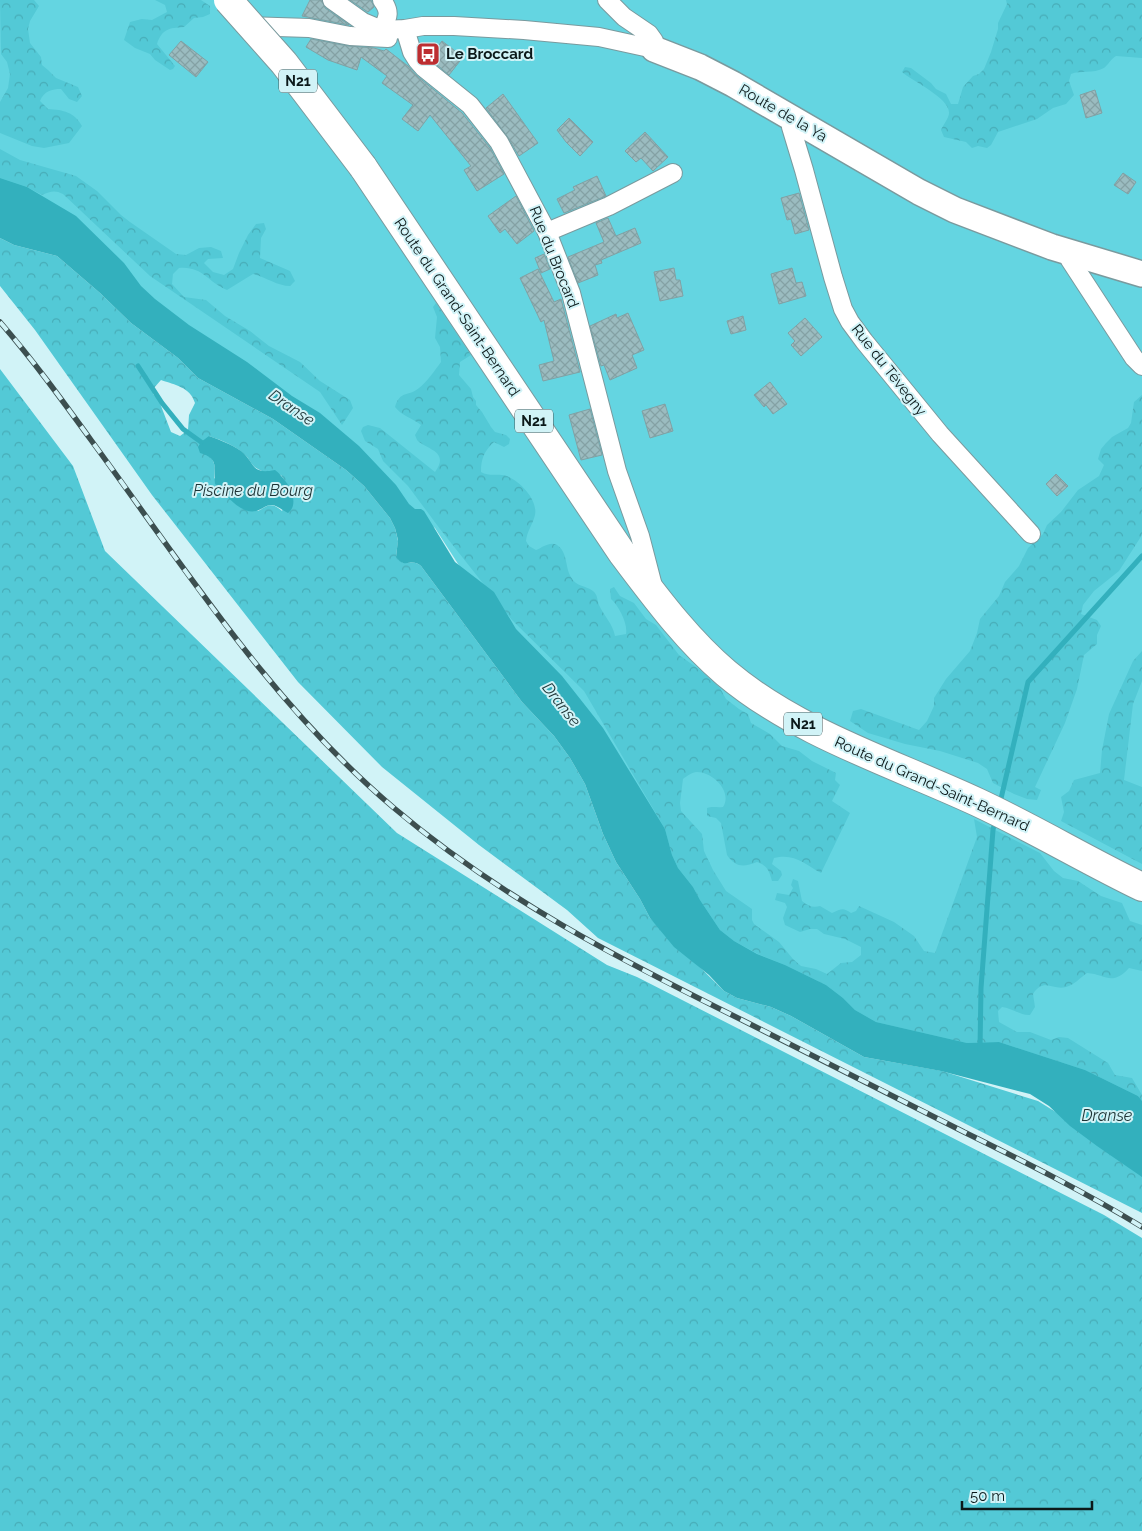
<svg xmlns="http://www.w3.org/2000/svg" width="1142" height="1531" viewBox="0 0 1142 1531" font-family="Raleway,sans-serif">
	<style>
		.green { fill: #64d5e1 }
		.forest { fill: url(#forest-crowns); fill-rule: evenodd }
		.water { fill: #33b0bd }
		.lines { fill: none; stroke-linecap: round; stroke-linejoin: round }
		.stream { stroke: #33b0bd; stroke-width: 5 }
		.building { fill: url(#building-cross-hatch); stroke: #80a1a4 }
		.street-casing { stroke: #7a9a9e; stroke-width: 20 }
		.secondary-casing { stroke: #7a9a9e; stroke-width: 28 }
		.primary-casing { stroke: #7a9a9e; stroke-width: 30 }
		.street { stroke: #fff; stroke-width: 18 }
		.secondary { stroke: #fff; stroke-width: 25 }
		.primary { stroke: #fff; stroke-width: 28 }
		.rail-casing { stroke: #3c4f50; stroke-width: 5.5 }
		.rail { stroke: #d1f3f7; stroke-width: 4; stroke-dasharray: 11; stroke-linecap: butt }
		.primary-bridge-casing { stroke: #7a9a9e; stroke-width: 30; stroke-linecap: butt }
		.primary-bridge { stroke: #fff; stroke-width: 28 }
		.labels { text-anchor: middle; stroke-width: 4; stroke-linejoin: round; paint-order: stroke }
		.shield { fill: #d1f3f7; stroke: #475a5c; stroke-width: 1 }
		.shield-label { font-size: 14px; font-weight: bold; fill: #0c191a }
		.poi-label { font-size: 15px; font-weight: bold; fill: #0c191a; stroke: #d1f3f7; text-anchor: start }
		.street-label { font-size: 15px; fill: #0c191a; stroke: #d1f3f7 }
		.water-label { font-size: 16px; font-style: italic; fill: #1e3335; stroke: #d1f3f7 }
	</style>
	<defs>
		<pattern id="forest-crowns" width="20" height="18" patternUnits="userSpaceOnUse" patternTransform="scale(1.25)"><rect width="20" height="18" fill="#53c9d6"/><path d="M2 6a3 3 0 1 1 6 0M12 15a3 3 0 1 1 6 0" fill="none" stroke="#47acb7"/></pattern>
		<pattern id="building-cross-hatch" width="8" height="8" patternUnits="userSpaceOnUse" patternTransform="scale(1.25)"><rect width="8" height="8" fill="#9bbcc0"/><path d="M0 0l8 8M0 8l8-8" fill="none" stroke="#84a1a4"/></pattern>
	</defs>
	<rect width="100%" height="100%" fill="#d1f3f7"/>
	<path class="green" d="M0 0H1142V1148L1087 1099 753 980 645 855 435 528 157 326 0 208Z"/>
	<g class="forest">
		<path d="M0 0H34L39 6 30 21 28 29 30 43 41 57 42 65 48 70 56 78 78 87 82 96 77 102 69 99 61 89C52 89 44 91 40 101L48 109C64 110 74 112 82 126L69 143 44 148 32 146 0 133V102L8 88 10 74 7 62 1 54Z"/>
		<path d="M155 0H201L210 6V14L203 17 194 18 184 27C169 28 162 29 157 44L175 66 173 69 170 70 155 60 150 54 135 48 124 40 130 22 142 19 152 20 167 12 165 5Z"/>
		<path d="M1006 0H1142V58L1116 56C1111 59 1108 65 1104 68 1093 74 1081 70 1071 74L1069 81 1074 95 1066 104 1053 108 1037 119 998 132 991 145 987 148 978 146 972 148 966 142 944 137 941 130C943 125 949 118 949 113 950 98 912 81 902 72L905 67 911 68 931 83 936 89 946 94 951 104H958L963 87 973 76 979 74 984 69 991 52 998 29V23L1007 4Z"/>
		<path d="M0 149 20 160 76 176 97 191 121 215 130 222 176 254 186 255 199 248 211 247 221 251 223 258 208 259 204 263 213 272 224 275 233 269 239 253 248 235 256 224 264 223 266 229 261 238 260 258 290 271 295 281 290 286C277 286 266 277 253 274L227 290C207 282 203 266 179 268L173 274 172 284 184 297 206 300 225 316 250 331 269 346 300 362 320 381 350 400 353 408 342 425 320 392 150 276 63 194C55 190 51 191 42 195L27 187 0 178Z"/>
		<path d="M0 238 14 245 57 256 100 293 131 323 178 358 198 378 273 419 346 470 364 486 390 518 395 528 398 541 396 556C405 570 411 557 421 566L522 702 554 736 570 758 585 784 603 834 616 862 640 899 650 918 724 991 737 998 771 1007 791 1016 864 1057 942 1071 1038 1101 1101 1140 1142 1171V1213L598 938 567 910 479 845 382 767 298 682 152 495 35 330 0 286ZM161 380C175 385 190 387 195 403L189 415 188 430 180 436 171 432 158 398 153 394V389ZM209 436C221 440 239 447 247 457 251 462 252 466 258 469 264 473 273 474 281 475L285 482 292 489 282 511C271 502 269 505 258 511L214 478C215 469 216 461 208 455Z"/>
		<path d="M436 303 471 355 460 362 459 375 471 389 473 397 476 401V405L482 412 491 427 495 432 506 435 510 439 509 444 504 447 494 442C484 451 481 459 481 472 489 477 498 473 507 476 521 482 538 500 535 515 533 524 527 531 526 541L529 546 536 550C543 547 550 541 557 545 568 552 565 568 571 577 576 587 585 585 593 591 598 595 597 600 599 605 604 616 613 624 615 636L626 634C628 624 619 606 611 599L610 589 614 587 620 596 634 603 646 619 656 625 679 655 700 670 720 688 726 699 739 709 748 714 751 723 770 734 782 746 799 751 812 761 836 773 835 780 840 785 832 801 850 813 821 873C804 864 795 853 774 858L772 864 781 871 782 875 778 881H772C769 871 768 866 757 862 744 867 736 868 727 855L721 823 716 818 707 816V808C713 806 717 808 723 807 733 791 712 772 697 772 692 772 687 776 683 779L680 803 681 811 702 834 704 851 713 870 726 891 752 909V920L754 924 779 942 793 959 801 966 816 969 827 974 841 963 852 962 861 955V947L845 939 824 934 817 929H810L800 932 785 925 783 918 787 907 785 903 775 900 777 893 789 895 793 888 791 885 793 879 798 881 802 901C808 906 813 908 820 906L832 913C841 909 843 907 851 913L856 911 859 906 894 922 914 936 924 951 935 953 977 837 974 819 1040 853 1054 871 1063 878 1078 881 1101 896 1122 903 1130 921 1142 925V971L1129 968C1112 987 1105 974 1087 973 1080 978 1074 985 1066 987 1053 991 1044 977 1033 994L1035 1007 1030 1015C1021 1016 1012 1008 1002 1007L998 1011 999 1022 1017 1032H1030L1051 1040 1059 1037 1068 1038 1108 1063 1115 1075 1132 1078 1142 1095V1101L1138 1096 1085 1070 999 1042 967 1043 876 1022 855 1010 843 998 826 985 785 965 758 954 734 941 720 930 700 900 693 887 678 868 672 855 665 829 584 691 512 620 440 529 408 486 383 461 378 449 365 441 361 431 363 427 368 425 380 428 435 472C450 451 427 450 417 440L415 435 421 425C412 418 402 416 395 407 400 390 408 397 419 388 427 382 435 370 441 362L440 347 435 338 437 317 433 307Z"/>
		<path d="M0 369 73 466 105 551 397 833 607 965 637 977 1104 1215 1142 1238V1531H0Z"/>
		<path d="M1142 395V535L1119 571 1094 591 1083 605 1081 614 1097 620 1101 626 1097 635V644L1084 655 1077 689 1065 723 1035 787 1041 790 1037 800 1027 799 1014 794 993 783 987 769 978 763 940 751 905 744 868 733 850 721 853 711 861 709 919 730 927 721 934 706V698L946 679 970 651 977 633 980 619 999 596 1005 582 1019 566 1028 548 1043 534 1047 525 1061 512 1078 490 1099 476 1104 465 1098 459 1101 449 1106 443 1112 437 1128 428 1131 423 1134 402Z"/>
		<path d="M1142 651V681L1133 704 1124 780 1142 787V864L1061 821 1064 812 1061 797 1069 791 1074 780 1100 773 1102 750 1109 714 1133 661Z"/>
	</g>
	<g class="water">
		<path d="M0 178 27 187 76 216 124 263 141 286 155 299 189 325 247 362 292 396 320 413 359 446 396 485 409 504 415 509H421L424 511 455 562 494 592 516 629 562 676 603 728 665 829 672 855 678 868 693 887 700 900 720 930 734 941 757 954 785 965 826 985 843 998 855 1010 876 1022 967 1043 999 1042 1085 1070 1138 1096 1142 1101V1177L1097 1146 1070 1126 1049 1106 1030 1094 941 1071 864 1057 791 1016 771 1007 737 998 724 991 709 975 674 947 650 918 640 899 616 862 603 834 585 784 570 758 554 736 522 702 421 566C411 557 405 570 396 557L398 540 395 528 390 518 364 486 346 470 273 419 198 378 178 358 131 323 100 293 57 256 14 245 0 238Z"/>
		<path d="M209 436C220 440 231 444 241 451 256 463 250 475 275 470 282 475 286 483 292 489 293 498 296 507 288 513 283 511 276 504 271 505 266 505 261 510 256 511 240 515 225 493 215 484 213 467 220 459 200 453L198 447 201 442Z"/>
	</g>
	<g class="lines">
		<g class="stream">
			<path d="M138 366 162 403 183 429 201 442"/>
			<path d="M1000 803 1028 682 1142 556"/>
			<path d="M980 1049 981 988 993 830 995 821"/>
		</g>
	</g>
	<g class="building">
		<path d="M310 0H322L325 8 349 25 302 16Z"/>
		<path d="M350 0H371L374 7 368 12Z"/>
		<path d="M311 39 348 46 374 48 384 51 386 49 408 66 417 76 462 113 490 148 504 174 477 191 464 170 471 166 430 115 418 131 402 119 413 105 382 83 387 76 361 57 357 70 328 60 306 47Z"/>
		<path d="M181 41 208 62 196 77 169 55Z"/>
		<path d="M442 41 463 57 449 75 429 58Z"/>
		<path d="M1095 90 1102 113 1086 118 1080 95Z"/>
		<path d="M503 94 538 143 519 156 507 136 486 108Z"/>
		<path d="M569 118 593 142 580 156 566 142 557 130Z"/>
		<path d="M645 132 668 157 653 171 641 158 636 162 625 151Z"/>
		<path d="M1123 173 1136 182 1128 194 1114 185Z"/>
		<path d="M597 176 606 196 564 213 557 199 575 190 573 187Z"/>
		<path d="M799 193 809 230 795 234 791 219 787 220 781 198Z"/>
		<path d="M516 196 534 231 517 244 505 229 500 233 488 216Z"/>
		<path d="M608 218 616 236 635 228 641 243 601 260 602 263 595 265 598 275 578 283 568 257 604 242 596 223Z"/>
		<path d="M544 254 550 269 541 273 535 258Z"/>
		<path d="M674 268 676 280H680L683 296 660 301 654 272Z"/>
		<path d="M792 268 796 283 802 282 806 296 779 304 771 274Z"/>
		<path d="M538 269 554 302 561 299 580 372 543 381 539 365 554 361 544 320 541 322 520 278Z"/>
		<path d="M628 313 644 350 632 355 637 368 610 380 604 365 601 366 590 326 616 314 617 318Z"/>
		<path d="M743 316 746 330 731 334 727 321Z"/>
		<path d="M805 318 822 337 801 356 791 345 795 341 788 333Z"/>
		<path d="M770 382 787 404 773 414 766 405 764 407 754 395Z"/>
		<path d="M665 404 673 431 650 438 642 411Z"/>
		<path d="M590 409 602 455 581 460 569 415Z"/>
		<path d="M1056 474 1068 486 1057 496 1046 484Z"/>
	</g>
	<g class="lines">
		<g class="street-casing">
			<g id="street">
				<path d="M332 0 363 22 382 30 405 29 423 26H454L524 30 599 37 654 49V41L649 34 624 17 607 0"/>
				<path d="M382 0C391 12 388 17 382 30"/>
				<path d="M247 26 309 28 350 36 388 38"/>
				<path d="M405 29 412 52 417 60 424 68 470 105 499 142 547 232 571 293 617 471 640 536 653 586"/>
				<path d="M792 117 791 127 804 170 833 277 843 309 850 322 864 341 940 434 1031 534"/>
				<path d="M547 232 609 206 673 173"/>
				<path d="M1070 253V260L1134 358 1142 366"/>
			</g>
		</g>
		<g class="secondary-casing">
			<path id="secondary" d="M654 49 700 67 733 84 919 192 955 210 1052 247 1142 274"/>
		</g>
		<g class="primary-casing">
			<path id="primary" d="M363 167 622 553C654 595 685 638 726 673 797 733 893 763 977 802 1033 828 1086 860 1142 887"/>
		</g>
		<use href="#street" class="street"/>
		<use href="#secondary" class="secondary"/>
		<use href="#primary" class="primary"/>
		<g class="rail-casing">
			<path id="rail" d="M0 322C33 360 62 400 91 440 185 568 272 705 394 808 500 898 621 960 744 1021 818 1058 891 1095 964 1132 1025 1162 1085 1192 1142 1227"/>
		</g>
		<use href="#rail" class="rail"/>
		<g class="primary-bridge-casing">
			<path id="primary-bridge" d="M228 0 284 63 363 167"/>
		</g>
		<use href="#primary-bridge" class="primary-bridge"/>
	</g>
	<defs>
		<g id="bus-square" transform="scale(1.25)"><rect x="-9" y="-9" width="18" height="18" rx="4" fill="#bd2e31" stroke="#d1f3f7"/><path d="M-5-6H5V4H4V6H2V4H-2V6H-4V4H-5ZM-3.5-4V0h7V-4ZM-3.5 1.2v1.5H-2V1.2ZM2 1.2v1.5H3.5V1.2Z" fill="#fff"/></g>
	</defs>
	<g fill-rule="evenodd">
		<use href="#bus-square" x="428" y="54"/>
	</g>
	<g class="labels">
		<g class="shield">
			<rect x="279" y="69.5" width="38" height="23" rx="4"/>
			<rect x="515" y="409.5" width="38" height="23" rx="4"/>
			<rect x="784" y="712.5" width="38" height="23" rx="4"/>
		</g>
		<g class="shield-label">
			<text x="298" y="86">N21</text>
			<text x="534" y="426">N21</text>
			<text x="803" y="729">N21</text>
		</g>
		<g class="poi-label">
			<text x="446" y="59">Le Broccard</text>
		</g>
		<g class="street-label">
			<text transform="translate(783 113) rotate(30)" y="5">Route de la Ya</text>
			<text transform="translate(554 257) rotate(68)" y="5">Rue du Brocard</text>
			<text transform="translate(457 307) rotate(56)" y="5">Route du Grand-Saint-Bernard</text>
			<text transform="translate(889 370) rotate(52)" y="5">Rue du Tévegny</text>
			<text transform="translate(932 784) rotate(24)" y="5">Route du Grand-Saint-Bernard</text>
		</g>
		<g class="water-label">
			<text transform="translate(292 407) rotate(34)" y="6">Dranse</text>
			<text x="253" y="496">Piscine du Bourg</text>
			<text transform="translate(562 704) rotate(52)" y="6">Dranse</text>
			<text x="1107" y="1121">Dranse</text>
		</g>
	</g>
	<path d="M962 1501v8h130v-8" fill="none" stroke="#0c191a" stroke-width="2.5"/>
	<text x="970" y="1501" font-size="15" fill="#0c191a" stroke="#d1f3f7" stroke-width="4" paint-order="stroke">50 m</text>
</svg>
